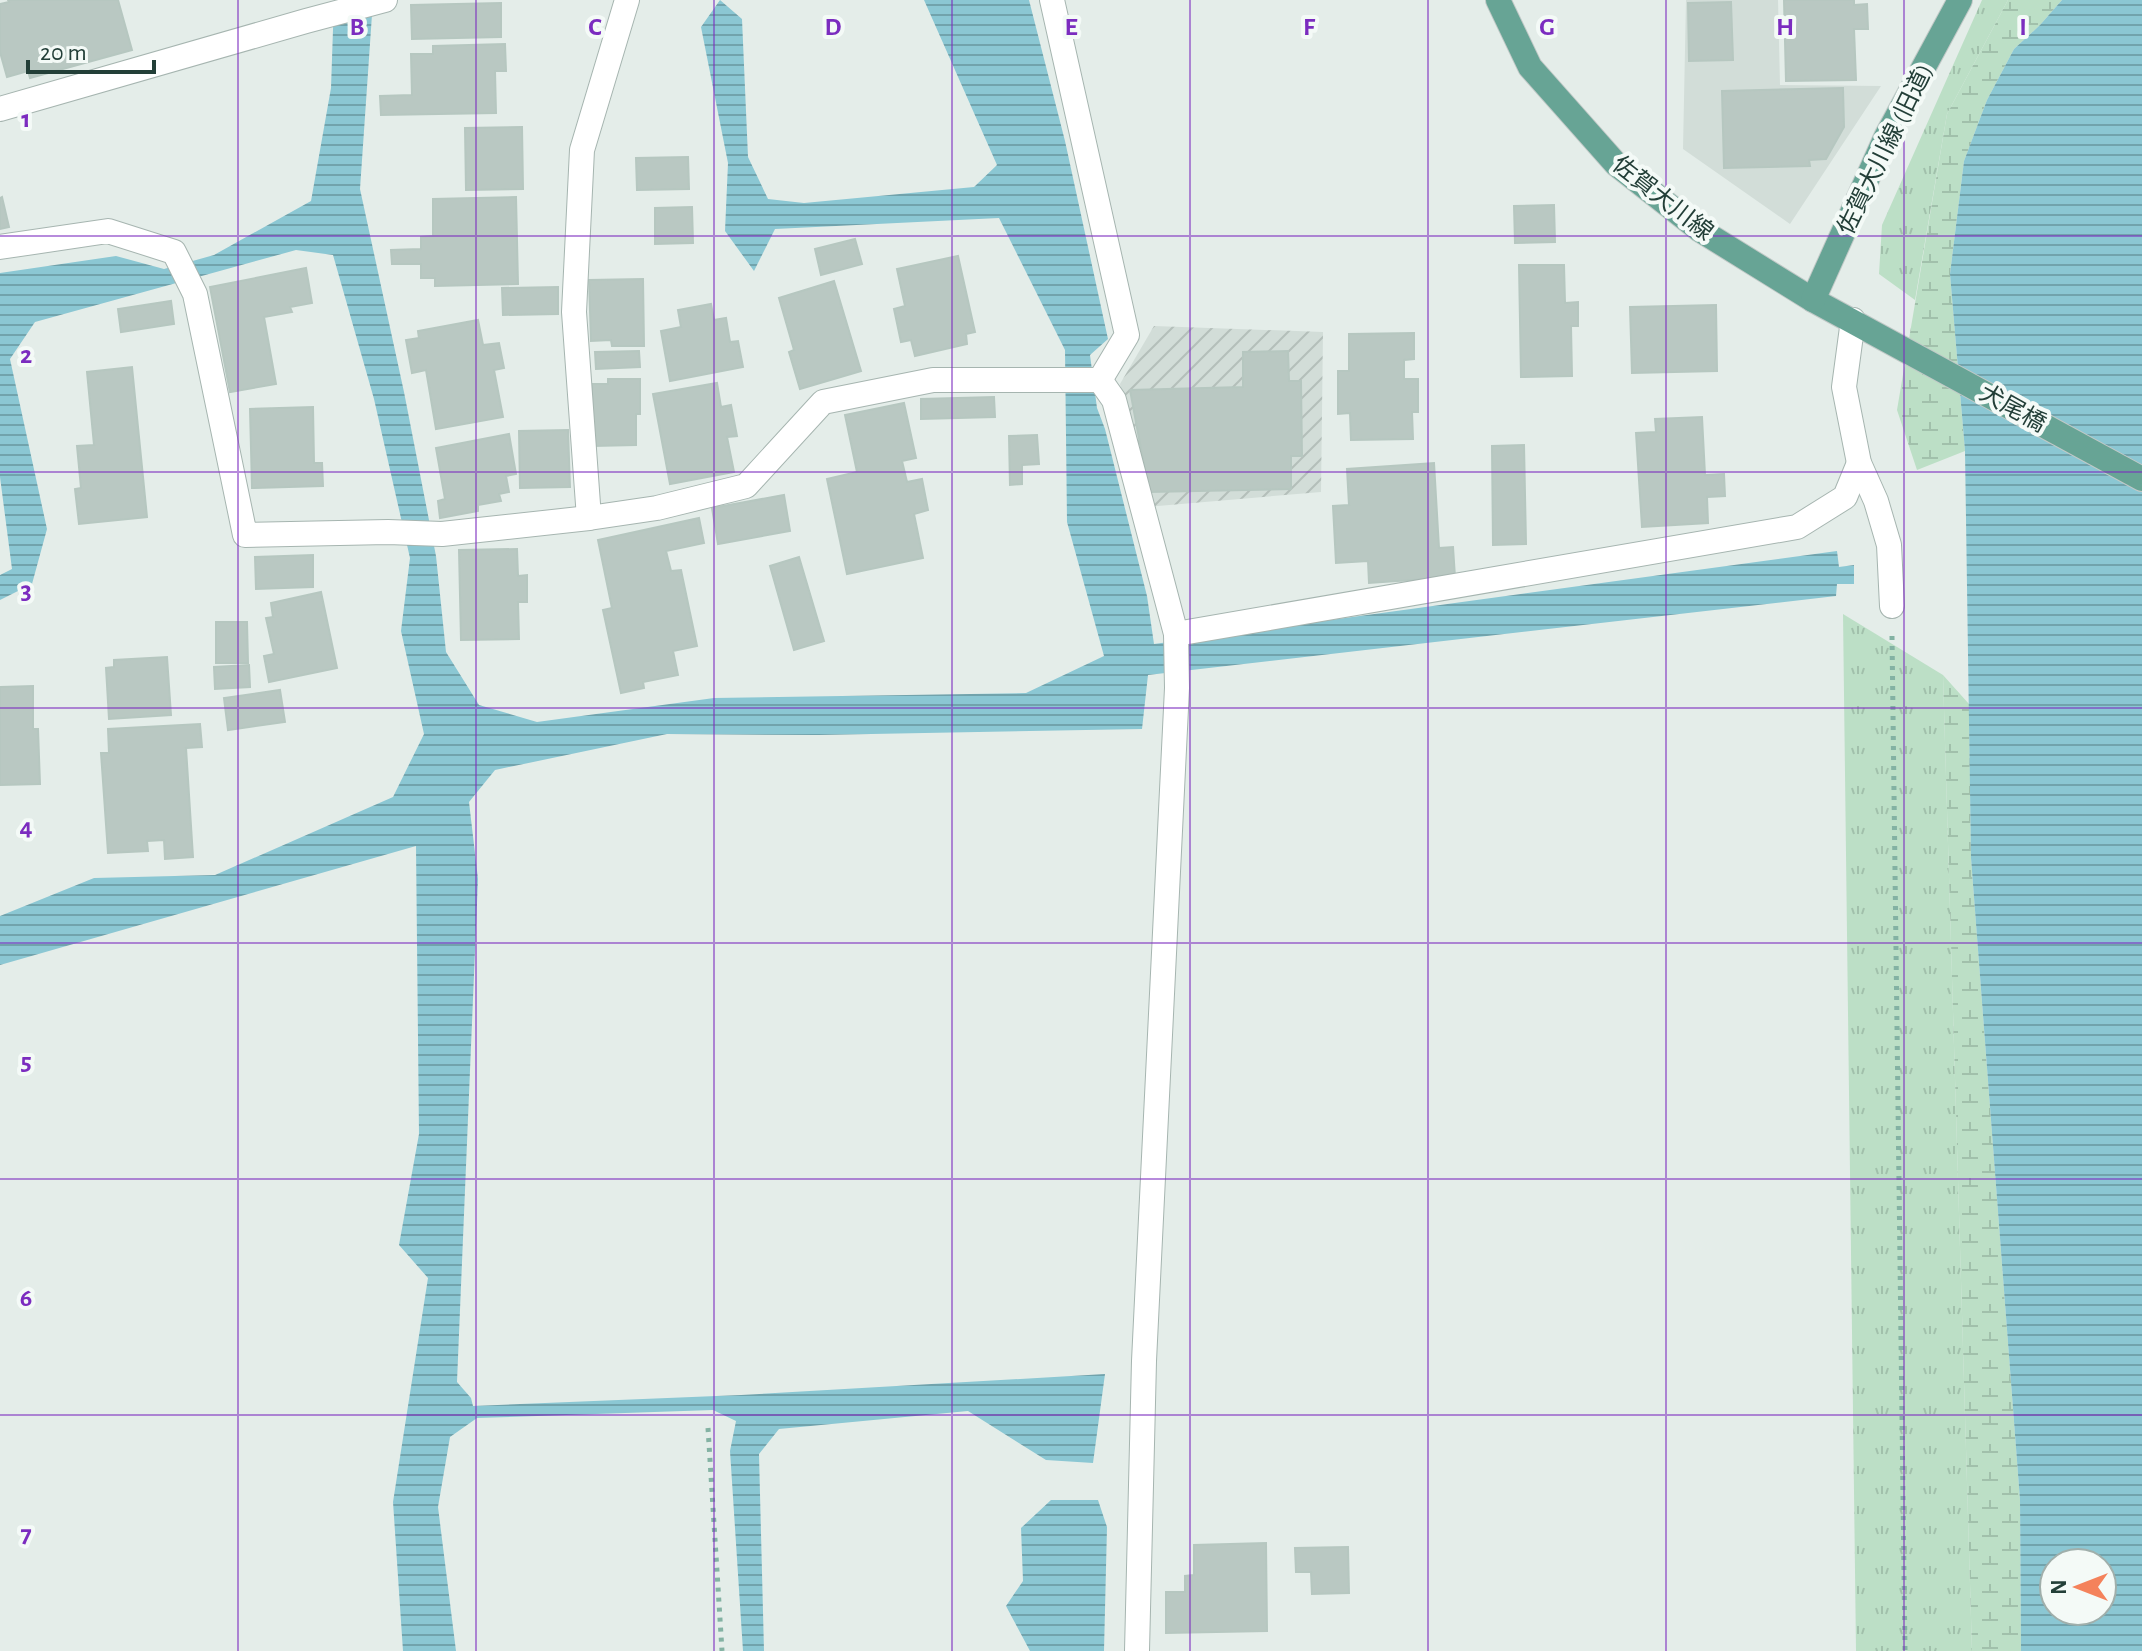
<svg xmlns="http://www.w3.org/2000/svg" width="2142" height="1651" viewBox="0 0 2142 1651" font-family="'Alegreya Sans','Noto Sans JP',sans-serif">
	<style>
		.built { fill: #d2ddd8 }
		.industrial { fill: url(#industrial-furrows) }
		.grass { fill: url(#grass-tufts) }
		.wetland { fill: url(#wetland-marsh) }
		.water { fill: url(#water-rules); fill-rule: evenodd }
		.building { fill: #b9c8c2; stroke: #b6c7c0; stroke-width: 2 }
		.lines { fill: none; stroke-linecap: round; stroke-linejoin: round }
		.minor-casing { stroke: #a6b5b0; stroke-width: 26 }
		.primary-casing { stroke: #c1c9c7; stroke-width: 26 }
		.path { stroke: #83b2a3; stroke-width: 5; stroke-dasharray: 4 6; stroke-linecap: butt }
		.minor { stroke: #fff; stroke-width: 24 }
		.primary { stroke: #67a495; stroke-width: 24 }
		.grid { fill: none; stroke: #7b2cbf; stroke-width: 2; stroke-opacity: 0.55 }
		.labels { text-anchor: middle; stroke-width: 8; stroke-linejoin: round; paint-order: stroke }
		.street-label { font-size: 24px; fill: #233f38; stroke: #f4faf7 }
		.grid-label { font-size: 26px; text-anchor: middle; font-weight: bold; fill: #7b2cbf; stroke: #f4faf7; stroke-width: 8; stroke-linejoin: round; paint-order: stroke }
	</style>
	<defs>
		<pattern id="industrial-furrows" width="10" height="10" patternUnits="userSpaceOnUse" patternTransform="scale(2)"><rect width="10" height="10" fill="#d2ddd8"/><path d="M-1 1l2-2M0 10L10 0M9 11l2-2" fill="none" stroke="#b4bfba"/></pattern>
		<pattern id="grass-tufts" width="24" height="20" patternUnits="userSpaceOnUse" patternTransform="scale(2)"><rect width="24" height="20" fill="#bcdfc6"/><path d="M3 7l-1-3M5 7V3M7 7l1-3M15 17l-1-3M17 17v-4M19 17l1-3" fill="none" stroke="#a1c0ab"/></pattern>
		<pattern id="wetland-marsh" width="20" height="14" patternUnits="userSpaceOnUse" patternTransform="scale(2)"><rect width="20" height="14" fill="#bcdfc6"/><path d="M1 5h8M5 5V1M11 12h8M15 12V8" fill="none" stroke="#a1c0ab"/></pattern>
		<pattern id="water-rules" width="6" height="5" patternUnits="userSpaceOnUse" patternTransform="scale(2)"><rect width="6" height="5" fill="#8bc7d3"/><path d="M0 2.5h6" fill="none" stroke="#71a3ac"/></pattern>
	</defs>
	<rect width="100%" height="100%" fill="#e4ede9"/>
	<path class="built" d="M1686 0H1778L1780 85 1881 86 1790 224 1683 149Z"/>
	<path class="industrial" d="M1154 326 1323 332 1321 492 1146 507 1120 384Z"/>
	<g class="grass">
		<path d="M1982 0H2008L1947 114 1915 300 1879 274 1882 225Z"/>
		<path d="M1843 614 1943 675 1972 1651H1856Z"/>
	</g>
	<g class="wetland">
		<path d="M2008 0H2062L2040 25 2014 49 1987 100 1964 161 1950 274 1965 451 1917 470 1897 410 1947 114Z"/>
		<path d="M1943 675 1969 704 1971 858 2020 1500 2021 1651H1972Z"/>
	</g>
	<g class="water">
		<path d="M334 0H373L360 189 404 392 436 556 446 652 479 705 537 722 714 698 1026 693 1104 656 1067 522 1065 350 999 218 775 229 754 271 725 231 728 163 701 27 720 0 742 19 748 157 768 199 804 203 974 187 997 165 924 0H1029L1065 141 1108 339 1090 355 1097 408 1105 429 1147 596 1154 644 1837 551 1839 567 1854 565V584H1837L1836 596 1148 675 1142 729 818 735 667 734 495 770 469 802 478 879 457 1382 471 1398 473 1406 741 1395 1105 1374 1093 1463 1046 1460 968 1411 779 1429 759 1454 764 1651H743L730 1451 736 1421 713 1410 477 1418 450 1437 438 1507 456 1651H403L393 1502 428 1278 399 1245 419 1134 416 846 0 965V916L94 878 215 875 393 797 424 734 401 631 410 558 374 399 333 255 296 250 35 322 10 359 47 529 32 584 0 600V575L12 569 0 477V273L116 256 164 269 214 255 311 201 331 88Z"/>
		<path d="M2062 0H2142V1651H2021L2020 1500 1971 858 1965 451 1950 274 1964 161 1987 100 2014 49 2040 25ZM2054 1563H2102V1611H2054Z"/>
		<path d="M1051 1500H1098L1107 1527 1104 1651H1030L1006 1606 1023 1581 1021 1528Z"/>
	</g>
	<g class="building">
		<path d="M8 0H118L132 50 30 78 28 71 7 77 0 52V4L9 2Z"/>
		<path d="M1784 0H1854V5L1867 4 1868 29H1854L1856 80 1786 81Z"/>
		<path d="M1731 2 1733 60 1689 61 1688 3Z"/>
		<path d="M501 3V37L412 39 411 5Z"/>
		<path d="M505 44 506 71H495L496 113 381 115 380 96 412 95 411 54H433V46Z"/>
		<path d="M1843 88 1844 127 1826 159 1809 160 1810 166 1724 168 1722 91Z"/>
		<path d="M522 127 523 189 466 190 465 128Z"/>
		<path d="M688 157 689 189 637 190 636 158Z"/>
		<path d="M2 197 9 227 0 229V198Z"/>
		<path d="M516 197 518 284 435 286V278H421V264H392L391 250 421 249V237L433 236V199Z"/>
		<path d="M1554 205 1555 242 1515 243 1514 206Z"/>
		<path d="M692 207 693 243 655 244V208Z"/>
		<path d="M855 239 862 264 821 275 815 249Z"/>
		<path d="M958 256 975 332 966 334 967 344 915 356 911 340 901 342 894 309 905 306 897 269Z"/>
		<path d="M1519 265H1564L1565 303 1578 302V326H1571L1572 376 1521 377Z"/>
		<path d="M306 268 312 303 290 307 292 312 264 317 276 384 230 392 210 287Z"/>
		<path d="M643 279 644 346H612L611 340 591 341 589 280Z"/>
		<path d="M834 281 861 371 800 389 789 352 794 350 779 298Z"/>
		<path d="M558 287V314L503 315 502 288Z"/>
		<path d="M171 301 174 324 121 332 118 309Z"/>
		<path d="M711 304 714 320 726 318 730 342 738 341 743 367 670 381 661 331 681 327 678 310Z"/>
		<path d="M1716 305 1717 371 1632 373 1630 307Z"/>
		<path d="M478 320 483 345 499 343 504 368 494 370 503 417 436 429 426 370 412 373 406 340 419 338 418 331Z"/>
		<path d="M1414 333V359L1404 360V379H1418V412H1412L1413 439 1351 440 1350 413 1338 414V371H1349V334Z"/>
		<path d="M639 351 640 367 596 369 595 352Z"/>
		<path d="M1288 351 1289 381H1301L1302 456H1291V489L1149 492 1130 390 1243 387V352Z"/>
		<path d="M132 367 147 517 79 524 75 489 81 488 77 446 94 445 87 372Z"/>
		<path d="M608 379H640V414H636V445L593 446 592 384H608Z"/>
		<path d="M717 383 721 407 731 405 737 436 727 437 734 472 670 484 653 394Z"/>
		<path d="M994 397 995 417 921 419V399Z"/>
		<path d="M904 403 916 458 902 461 907 482 922 479 928 510 914 514 923 558 847 574 827 479 857 472 845 415Z"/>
		<path d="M313 407 314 463H322L323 486 252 488 250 409Z"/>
		<path d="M1702 417 1705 475 1724 474 1725 496 1707 497 1708 523 1642 527 1636 433 1656 432 1655 419Z"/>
		<path d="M568 430 570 487 520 488 519 431Z"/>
		<path d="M509 434 516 474 506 476 509 492 499 494 501 501 478 505V511L440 518 438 501 445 499 436 448Z"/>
		<path d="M1037 435 1039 464 1022 465V484L1010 485 1009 436Z"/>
		<path d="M1524 445 1526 544 1493 545 1492 446Z"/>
		<path d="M1434 463 1439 548 1453 547 1455 577 1369 583 1368 561 1336 563 1333 506 1349 505 1347 469Z"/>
		<path d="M784 495 790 531 718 544 712 508Z"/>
		<path d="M699 518 704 543 666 551 671 571 681 570 697 646 673 651 678 675 643 682 644 688 621 693 603 610 612 608 598 540Z"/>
		<path d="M517 549 518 576 527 575V602H518L519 639 461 640 459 550Z"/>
		<path d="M313 555V587L256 589 255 557Z"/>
		<path d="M799 557 824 641 794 650 770 566Z"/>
		<path d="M321 592 337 668 269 682 264 656 274 654 266 618 273 617 271 603Z"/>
		<path d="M216 622H247L248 663H216Z"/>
		<path d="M167 657 171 715 109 719 106 668 114 667V660Z"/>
		<path d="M249 665 250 687 215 689 214 667Z"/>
		<path d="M33 686V729H38L40 784 0 785V687Z"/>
		<path d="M280 690 285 722 228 730 224 698Z"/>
		<path d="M200 724 202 747 186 748 193 857 165 859 164 840 147 841 148 851 108 853 101 753H109L108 729Z"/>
		<path d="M1266 1543 1267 1631 1166 1633V1592H1185V1576L1194 1575V1545Z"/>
		<path d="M1348 1547 1349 1593 1312 1594 1311 1572H1296L1295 1548Z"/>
	</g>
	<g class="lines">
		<g class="minor-casing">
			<g id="minor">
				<path d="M1052 0 1127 335 1100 380"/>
				<path d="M0 109 306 21 385 0"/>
				<path d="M0 247 108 231 174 252 195 294 245 535 388 532 442 534 589 518 657 508 746 486 823 402 933 380H1100"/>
				<path d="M1853 320 1844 387 1859 463 1876 501 1889 545 1892 606"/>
				<path d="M1100 380 1114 400 1176 634 1177 688 1144 1361 1137 1651"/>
				<path d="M589 518 574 312 582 150 627 0"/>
				<path d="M1176 634 1797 527 1845 497 1859 463"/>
			</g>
		</g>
		<g class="primary-casing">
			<g id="primary">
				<path d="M1498 0 1530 67 1616 164 1700 230 1813 300 2142 479"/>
				<path d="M1813 300 1886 137 1960 0"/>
			</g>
		</g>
		<g class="path">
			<path d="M1892 636 1905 1651"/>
			<path d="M708 1428 722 1651"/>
		</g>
		<use href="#minor" class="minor"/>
		<use href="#primary" class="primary"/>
	</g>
	<path class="grid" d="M238 0V1651M476 0V1651M714 0V1651M952 0V1651M1190 0V1651M1428 0V1651M1666 0V1651M1904 0V1651M0 236H2142M0 472H2142M0 708H2142M0 943H2142M0 1179H2142M0 1415H2142"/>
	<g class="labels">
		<g class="street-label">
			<text transform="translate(1885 149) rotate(-64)" y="8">佐賀大川線 (旧道)</text>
			<text transform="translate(1663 198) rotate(38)" y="8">佐賀大川線</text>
			<text transform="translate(2013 408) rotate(29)" y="8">犬尾橋</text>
		</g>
	</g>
	<g class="grid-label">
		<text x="357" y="35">B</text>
		<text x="595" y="35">C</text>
		<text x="833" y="35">D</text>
		<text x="1071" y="35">E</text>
		<text x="1309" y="35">F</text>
		<text x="1547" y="35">G</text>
		<text x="1785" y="35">H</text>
		<text x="2023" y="35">I</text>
		<text x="26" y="127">1</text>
		<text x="26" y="363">2</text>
		<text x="26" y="599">3</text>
		<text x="26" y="835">4</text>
		<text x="26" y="1070">5</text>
		<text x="26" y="1306">6</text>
		<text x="26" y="1542">7</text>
	</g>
	<g transform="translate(2078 1587) rotate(270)"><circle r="38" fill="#f4faf7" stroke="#a0afab" stroke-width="2"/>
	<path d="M0-6L14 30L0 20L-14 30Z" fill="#f4825b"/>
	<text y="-12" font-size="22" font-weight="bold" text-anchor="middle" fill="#233f38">N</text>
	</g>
	<path d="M28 60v12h126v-12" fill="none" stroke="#233f38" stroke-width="4"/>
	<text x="40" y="60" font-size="24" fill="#233f38" stroke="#f4faf7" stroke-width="6" paint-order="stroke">20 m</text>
</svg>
